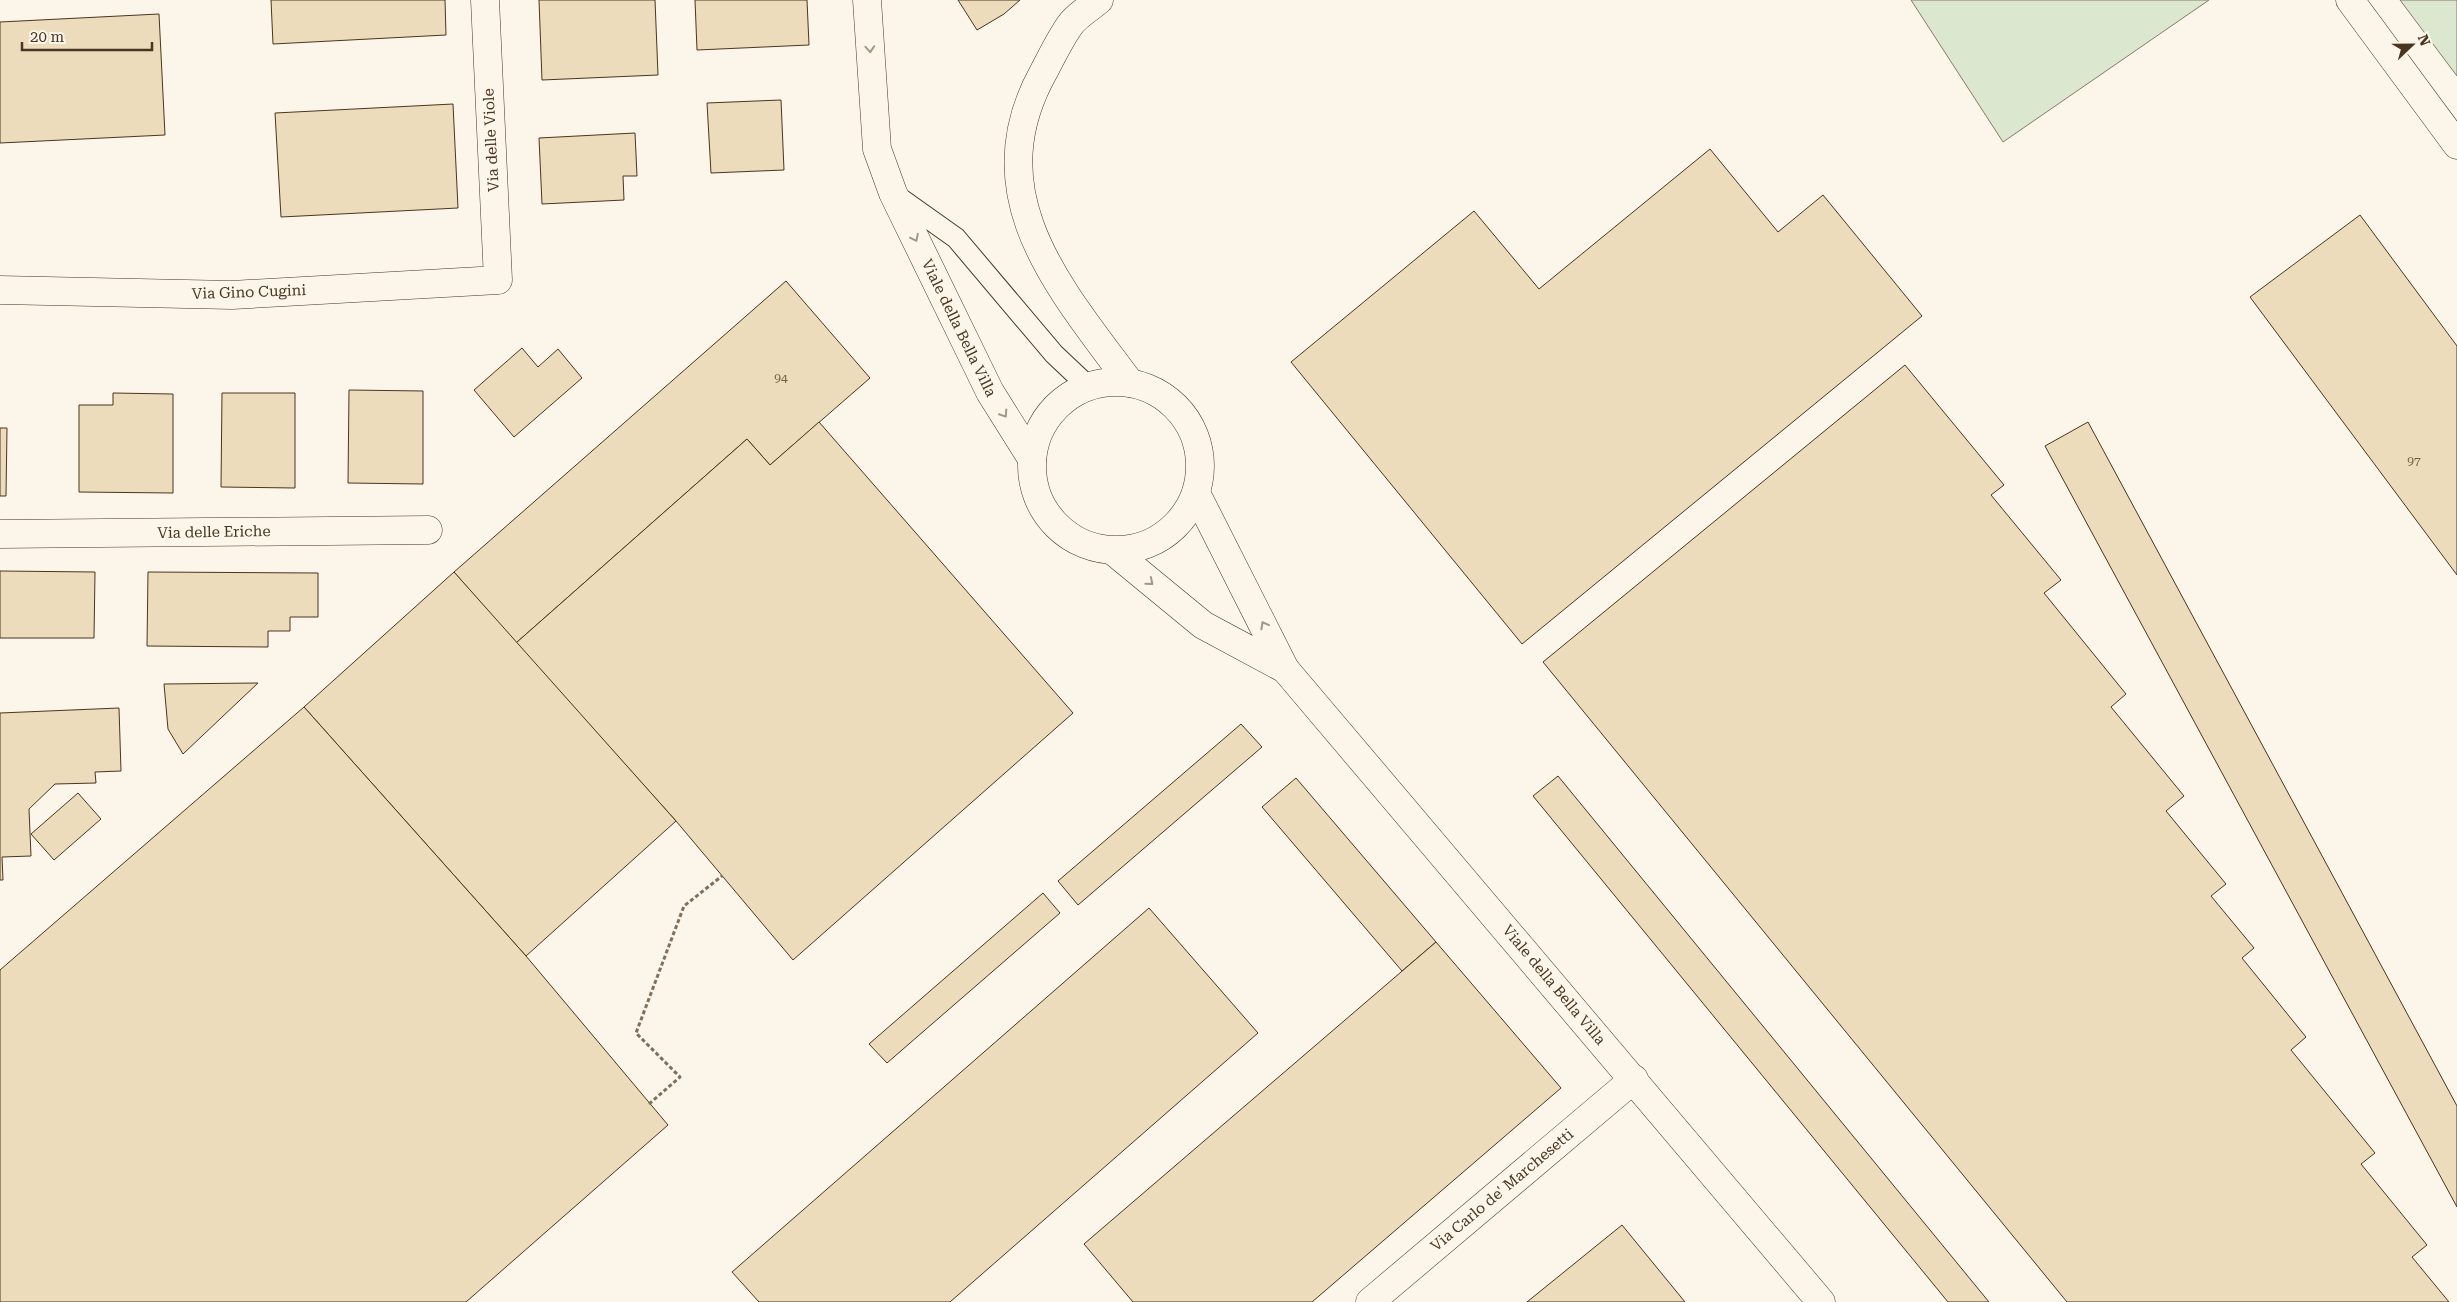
<svg xmlns="http://www.w3.org/2000/svg" width="2457" height="1302" viewBox="0 0 2457 1302" font-family="'Roboto Serif',serif">
	<style>
		.green { fill: #dce7d0; stroke: #887966 }
		.building { fill: #ecdcbc; stroke: #4a3520 }
		.lines { fill: none; stroke-linecap: round; stroke-linejoin: round }
		.lane-casing { stroke: #4a3520; stroke-width: 22 }
		.street-casing { stroke: #4a3520; stroke-width: 29 }
		.path { stroke: #7f6f5c; stroke-width: 3; stroke-dasharray: 4 2.5; stroke-linecap: butt }
		.lane { stroke: #fbf6e9; stroke-width: 20 }
		.street { stroke: #fbf6e9; stroke-width: 28 }
		.oneway { stroke: #a29684 }
		.labels { text-anchor: middle; stroke-width: 4; stroke-linejoin: round; paint-order: stroke }
		.number-label { font-size: 12px; fill: #725f47 }
		.street-label { font-size: 15px; fill: #4a3520; stroke: #fbf6e9 }
	</style>
	<rect width="100%" height="100%" fill="#fbf6e9"/>
	<g class="green">
		<path d="M1911 0H2209L2003 142Z"/>
		<path d="M2400 0H2457V76Z"/>
	</g>
	<g class="building">
		<path d="M271 0H445L446 35 273 44Z"/>
		<path d="M539 0H655L658 75 542 80Z"/>
		<path d="M695 0H807L809 45 697 50Z"/>
		<path d="M958 0H1020L1004 14 977 30Z"/>
		<path d="M159 14 165 135 0 143V22Z"/>
		<path d="M781 100 784 170 711 173 707 103Z"/>
		<path d="M453 104 458 208 281 217 275 113Z"/>
		<path d="M635 133 637 176H623L624 200 542 204 539 138Z"/>
		<path d="M1710 149 1778 232 1823 195 1922 316 1522 644 1291 362 1474 211 1539 289Z"/>
		<path d="M2360 215 2457 346V575L2250 297Z"/>
		<path d="M786 281 870 378 770 465 747 439 516 643 454 572Z"/>
		<path d="M522 348 538 367 558 349 582 378 514 437 474 390Z"/>
		<path d="M1905 365 2004 485 1991 495 2061 580 2044 593 2126 694 2111 707 2184 796 2166 811 2226 884 2211 896 2254 948 2242 958 2306 1037 2291 1050 2375 1153 2361 1164 2427 1245 2412 1257 2449 1302H2067L1543 662Z"/>
		<path d="M349 390 423 391V484L348 483Z"/>
		<path d="M113 393 173 394V493L79 492V405H113Z"/>
		<path d="M222 393H295V488L221 487Z"/>
		<path d="M819 422 1073 713 793 960 676 821 516 643 747 439 770 465Z"/>
		<path d="M2088 422 2457 1106V1207L2045 446Z"/>
		<path d="M0 428H7L6 496H0Z"/>
		<path d="M0 571 95 572 94 638H0Z"/>
		<path d="M148 572 318 573V617H290V631H268V647L147 646Z"/>
		<path d="M454 572 676 821 526 956 304 707Z"/>
		<path d="M258 683 183 754 168 729 164 684Z"/>
		<path d="M304 707 526 956 668 1125 466 1302H0V970Z"/>
		<path d="M119 708 121 771 95 772 96 783 55 784 29 809 31 856 2 857 3 880H0V713Z"/>
		<path d="M1241 724 1262 747 1078 905 1058 881Z"/>
		<path d="M1558 776 1989 1302H1948L1533 796Z"/>
		<path d="M1296 778 1436 942 1402 971 1262 807Z"/>
		<path d="M78 793 101 819 54 860 31 834Z"/>
		<path d="M1043 893 1060 913 887 1063 869 1044Z"/>
		<path d="M1149 908 1258 1033 950 1302H759L732 1272Z"/>
		<path d="M1436 942 1561 1088 1312 1302H1133L1084 1244Z"/>
		<path d="M1622 1225 1685 1302H1527Z"/>
	</g>
	<g class="lines">
		<g class="lane-casing">
			<path id="lane" d="M894 194 956 238 1054 354 1089 387"/>
		</g>
		<g class="street-casing">
			<g id="street">
				<path d="M867 0 877 149 893 193 990 392 1032 459"/>
				<path d="M1099 0C1090 8 1077 15 1070 25 1060 39 1052 56 1044 71 975 194 1059 287 1130 383"/>
				<path d="M2350 0 2457 145"/>
				<path d="M0 290 232 295 498 280 485 0"/>
				<circle cx="1116" cy="466" r="84"/>
				<path d="M1196 493 1285 669 1821 1302"/>
				<path d="M0 534 428 530"/>
				<path d="M1113 551 1203 625 1285 669"/>
				<path d="M1370 1302 1634 1079"/>
			</g>
		</g>
		<path class="path" d="M649 1104 680 1077 636 1033 684 906 722 876"/>
		<use href="#lane" class="lane"/>
		<use href="#street" class="street"/>
	</g>
	<defs><path id="oneway-chevron" d="M-2-3.5L2.5 0L-2 3.5" fill="none" stroke-width="1.6" stroke-linecap="round" stroke-linejoin="round" transform="scale(1.25)"/></defs>
	<g class="oneway">
		<use href="#oneway-chevron" transform="translate(870 49) rotate(86)"/>
		<use href="#oneway-chevron" transform="translate(915 238) rotate(64)"/>
		<use href="#oneway-chevron" transform="translate(1004 414) rotate(57)"/>
		<use href="#oneway-chevron" transform="translate(1150 582) rotate(39)"/>
		<use href="#oneway-chevron" transform="translate(1264 625) rotate(-119)"/>
	</g>
	<g class="labels">
		<g class="number-label">
			<text x="781" y="382">94</text>
			<text x="2414" y="465">97</text>
		</g>
		<g class="street-label">
			<text transform="translate(491 140) rotate(-93)" y="5">Via delle Viole</text>
			<text transform="translate(249 292) rotate(-2)" y="5">Via Gino Cugini</text>
			<text transform="translate(959 328) rotate(64)" y="5">Viale della Bella Villa</text>
			<text transform="translate(214 532) rotate(-1)" y="5">Via delle Eriche</text>
			<text transform="translate(1554 985) rotate(50)" y="5">Viale della Bella Villa</text>
			<text transform="translate(1502 1190) rotate(-40)" y="5">Via Carlo de' Marchesetti</text>
		</g>
	</g>
	<g transform="translate(2412 45) rotate(68)" stroke="#fbf6e9" stroke-width="4" paint-order="stroke">
	<path d="M0-4L9 19L0 12L-9 19Z" fill="#4a3520"/>
	<text y="-8" font-size="14" font-weight="bold" text-anchor="middle" fill="#4a3520">N</text>
	</g>
	<path d="M22 42v8h130v-8" fill="none" stroke="#4a3520" stroke-width="2.5"/>
	<text x="30" y="42" font-size="15" fill="#4a3520" stroke="#fbf6e9" stroke-width="4" paint-order="stroke">20 m</text>
</svg>
